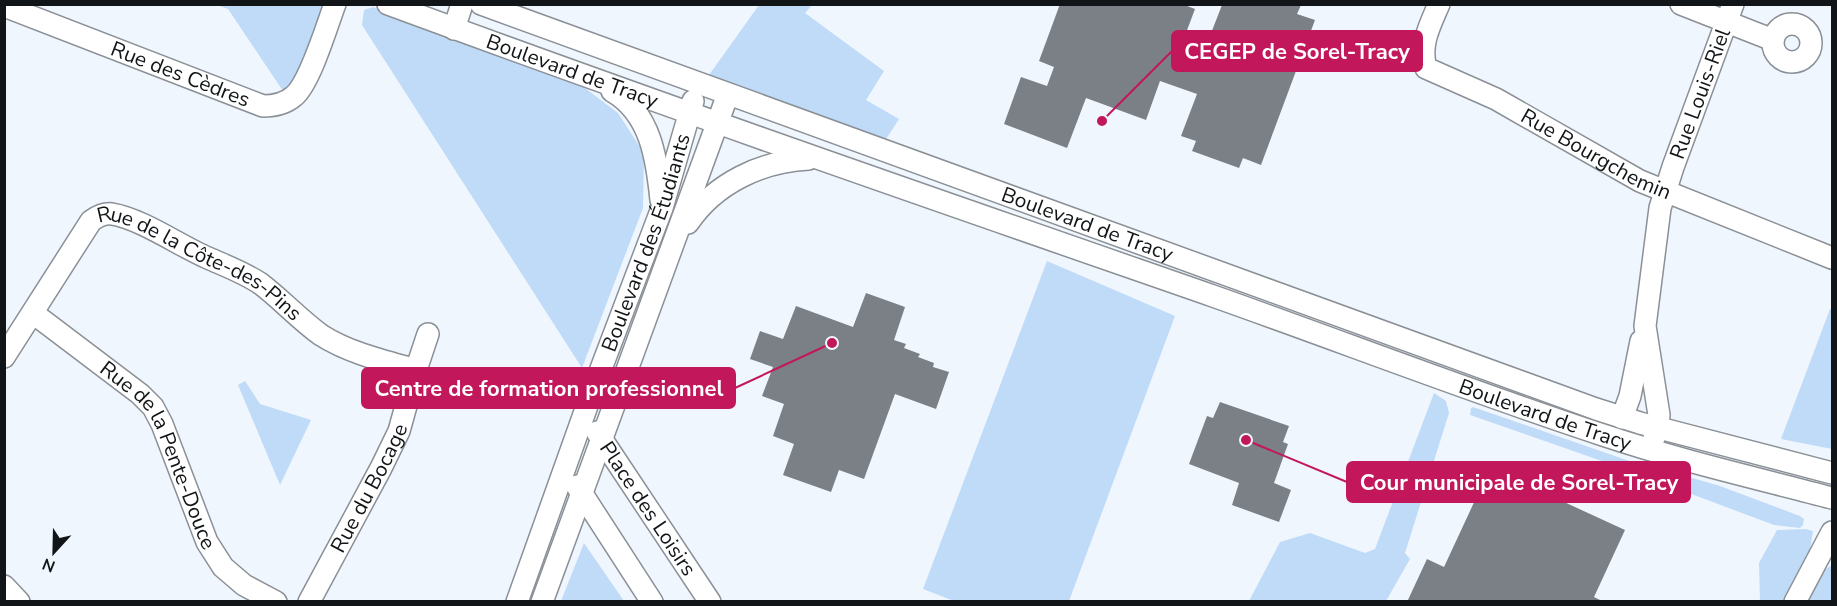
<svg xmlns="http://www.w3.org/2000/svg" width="1837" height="606" viewBox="0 0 1837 606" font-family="'Nunito Sans',sans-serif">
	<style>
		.green { fill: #c0dbf8 }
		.building { fill: #7a8086 }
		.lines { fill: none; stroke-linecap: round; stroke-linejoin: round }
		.minor-casing { stroke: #8a9096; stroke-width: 24 }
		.minor { stroke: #fff; stroke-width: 21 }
		.labels { text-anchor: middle; stroke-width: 5; stroke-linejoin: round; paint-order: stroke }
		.street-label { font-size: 21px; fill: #121517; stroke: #f0f6fe }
		.leader { fill: none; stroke: #c2185b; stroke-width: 2 }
		.callout-dot { fill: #c2185b; stroke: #f0f6fe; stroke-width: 2 }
		.callout { fill: #c2185b; stroke: #c2185b; stroke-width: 2 }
		.callout-label { font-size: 22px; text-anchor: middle; font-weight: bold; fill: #fff }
	</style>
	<rect width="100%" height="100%" fill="#f0f6fe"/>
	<g class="green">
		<path d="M217 5H328L294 87 285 94 228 9Z"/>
		<path d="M759 5H812L805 13 884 71 866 100 899 119 886 139 709 75Z"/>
		<path d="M373 7 514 54 573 79 618 113 644 153 643 208 582 368 362 25 364 10Z"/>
		<path d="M1047 261 1175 316 1069 601H954L923 589Z"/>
		<path d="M1830 309H1832V449L1781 439Z"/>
		<path d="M245 381 260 404 311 420 280 485 238 385Z"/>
		<path d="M1434 393 1446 401 1449 413 1405 553 1410 559 1386 601H1249L1280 542 1310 533 1365 553 1375 549Z"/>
		<path d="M1473 407 1638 464 1639 474 1470 415 1471 408Z"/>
		<path d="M1675 473 1720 486 1800 516 1804 519 1803 525 1800 528 1774 525 1670 486Z"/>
		<path d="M1806 529 1813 531 1810 550 1784 601H1760L1759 563 1777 530Z"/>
		<path d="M584 543 624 601H561Z"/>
		<path d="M1832 565V601L1803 602 1823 571Z"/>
	</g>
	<g class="building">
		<path d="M1060 4H1182L1195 9 1186 33 1208 41 1222 5H1301L1297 14 1315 20 1261 165 1243 158 1239 168 1192 151 1196 141 1181 136 1197 94 1160 81 1146 120 1086 98 1067 148 1004 124 1021 77 1047 86 1054 67 1039 61Z"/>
		<path d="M866 293 905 307 894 340 906 344 904 348 920 354 918 357 934 363 933 367 949 372 936 409 895 394 864 479 839 470 831 492 783 475 794 444 773 436 784 404 762 396 773 367 750 359 760 331 783 339 796 306 853 327Z"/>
		<path d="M1220 402 1289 426 1283 442 1288 444 1274 483 1291 490 1279 522 1232 505 1239 483 1189 464 1207 416 1213 418Z"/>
		<path d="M1490 468 1625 530 1594 597 1604 602H1407L1427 559 1444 567Z"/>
	</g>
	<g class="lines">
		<g class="minor-casing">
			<g id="minor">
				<path id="s1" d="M388 4C662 105 937 200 1213 296 1343 342 1472 392 1603 435 1678 460 1756 478 1832 498"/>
				<path id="s2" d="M481 4 1596 409 1640 423 1832 473"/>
				<path id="s3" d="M1439 4C1430 25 1419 45 1426 68L1496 99 1640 181 1832 258"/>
				<path d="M1681 4 1773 40"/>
				<path id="s4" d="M4 6 263 106C274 106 285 104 294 96 310 83 327 25 335 4"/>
				<circle cx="1792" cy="43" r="19"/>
				<path d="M454 29 462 4"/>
				<path d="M612 91C651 113 657 160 661 200"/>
				<path d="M688 223C715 183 762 161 809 159"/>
				<path id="s5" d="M33 313 140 394 153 407 162 424 207 542 223 567 244 585 276 602"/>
				<path id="s6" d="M4 357 91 221C98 216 104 213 112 214 142 219 180 246 208 258 226 266 245 273 261 284 282 300 300 320 321 335 349 353 384 361 416 370"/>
				<path d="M1622 418 1630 396 1641 341"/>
				<path id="s7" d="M597 432 710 602"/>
				<path id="s8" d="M1654 438 1658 427 1659 415 1645 326 1660 208 1673 167 1733 4"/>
				<path d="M577 486 652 602"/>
				<path d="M4 586 19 602"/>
				<path id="s9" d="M309 602 381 468 399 431 416 370 428 334"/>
				<path id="s10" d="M517 602 588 403 662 208 693 101"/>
				<path d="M542 602 728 94"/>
				<path d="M1795 602 1832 532"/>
			</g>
		</g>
		<use href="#minor" class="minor"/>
	</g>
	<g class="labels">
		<g class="street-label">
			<text dy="7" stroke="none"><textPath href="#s1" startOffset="196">Boulevard de Tracy</textPath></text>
			<text dy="7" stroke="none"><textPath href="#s4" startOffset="189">Rue des Cèdres</textPath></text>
			<text dy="7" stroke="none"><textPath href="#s8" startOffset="354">Rue Louis-Riel</textPath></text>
			<text dy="7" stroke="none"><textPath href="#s3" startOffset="258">Rue Bourgchemin</textPath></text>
			<text dy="7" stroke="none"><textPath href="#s2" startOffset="645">Boulevard de Tracy</textPath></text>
			<text dy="7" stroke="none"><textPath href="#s10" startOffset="382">Boulevard des Étudiants</textPath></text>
			<text dy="7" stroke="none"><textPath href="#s6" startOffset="284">Rue de la Côte-des-Pins</textPath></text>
			<text dy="7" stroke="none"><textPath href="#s1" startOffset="1228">Boulevard de Tracy</textPath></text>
			<text dy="7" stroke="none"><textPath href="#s5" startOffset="196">Rue de la Pente-Douce</textPath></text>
			<text dy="7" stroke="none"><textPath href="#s9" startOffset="129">Rue du Bocage</textPath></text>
			<text dy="7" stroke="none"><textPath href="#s7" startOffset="92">Place des Loisirs</textPath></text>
		</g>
	</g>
	<path class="leader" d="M1102 121L1172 51M832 343L735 388M1246 440L1347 482"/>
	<g class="callout-dot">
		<circle cx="1102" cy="121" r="6"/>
		<circle cx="832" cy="343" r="6"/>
		<circle cx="1246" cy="440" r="6"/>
	</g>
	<g class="callout">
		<rect x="1172" y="31" width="250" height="40" rx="6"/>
		<rect x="362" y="368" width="373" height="40" rx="6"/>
		<rect x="1347" y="462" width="343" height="40" rx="6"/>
	</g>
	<g class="callout-label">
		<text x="1297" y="59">CEGEP de Sorel-Tracy</text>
		<text x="549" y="396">Centre de formation professionnel</text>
		<text x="1519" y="490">Cour municipale de Sorel-Tracy</text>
	</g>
	<rect width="1837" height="606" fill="none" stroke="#121517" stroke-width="12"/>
	<g transform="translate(54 552) rotate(202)" stroke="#f0f6fe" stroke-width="4.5" paint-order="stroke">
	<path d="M0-4.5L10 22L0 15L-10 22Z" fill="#121517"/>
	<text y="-9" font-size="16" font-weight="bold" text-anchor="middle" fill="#121517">N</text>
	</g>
</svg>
